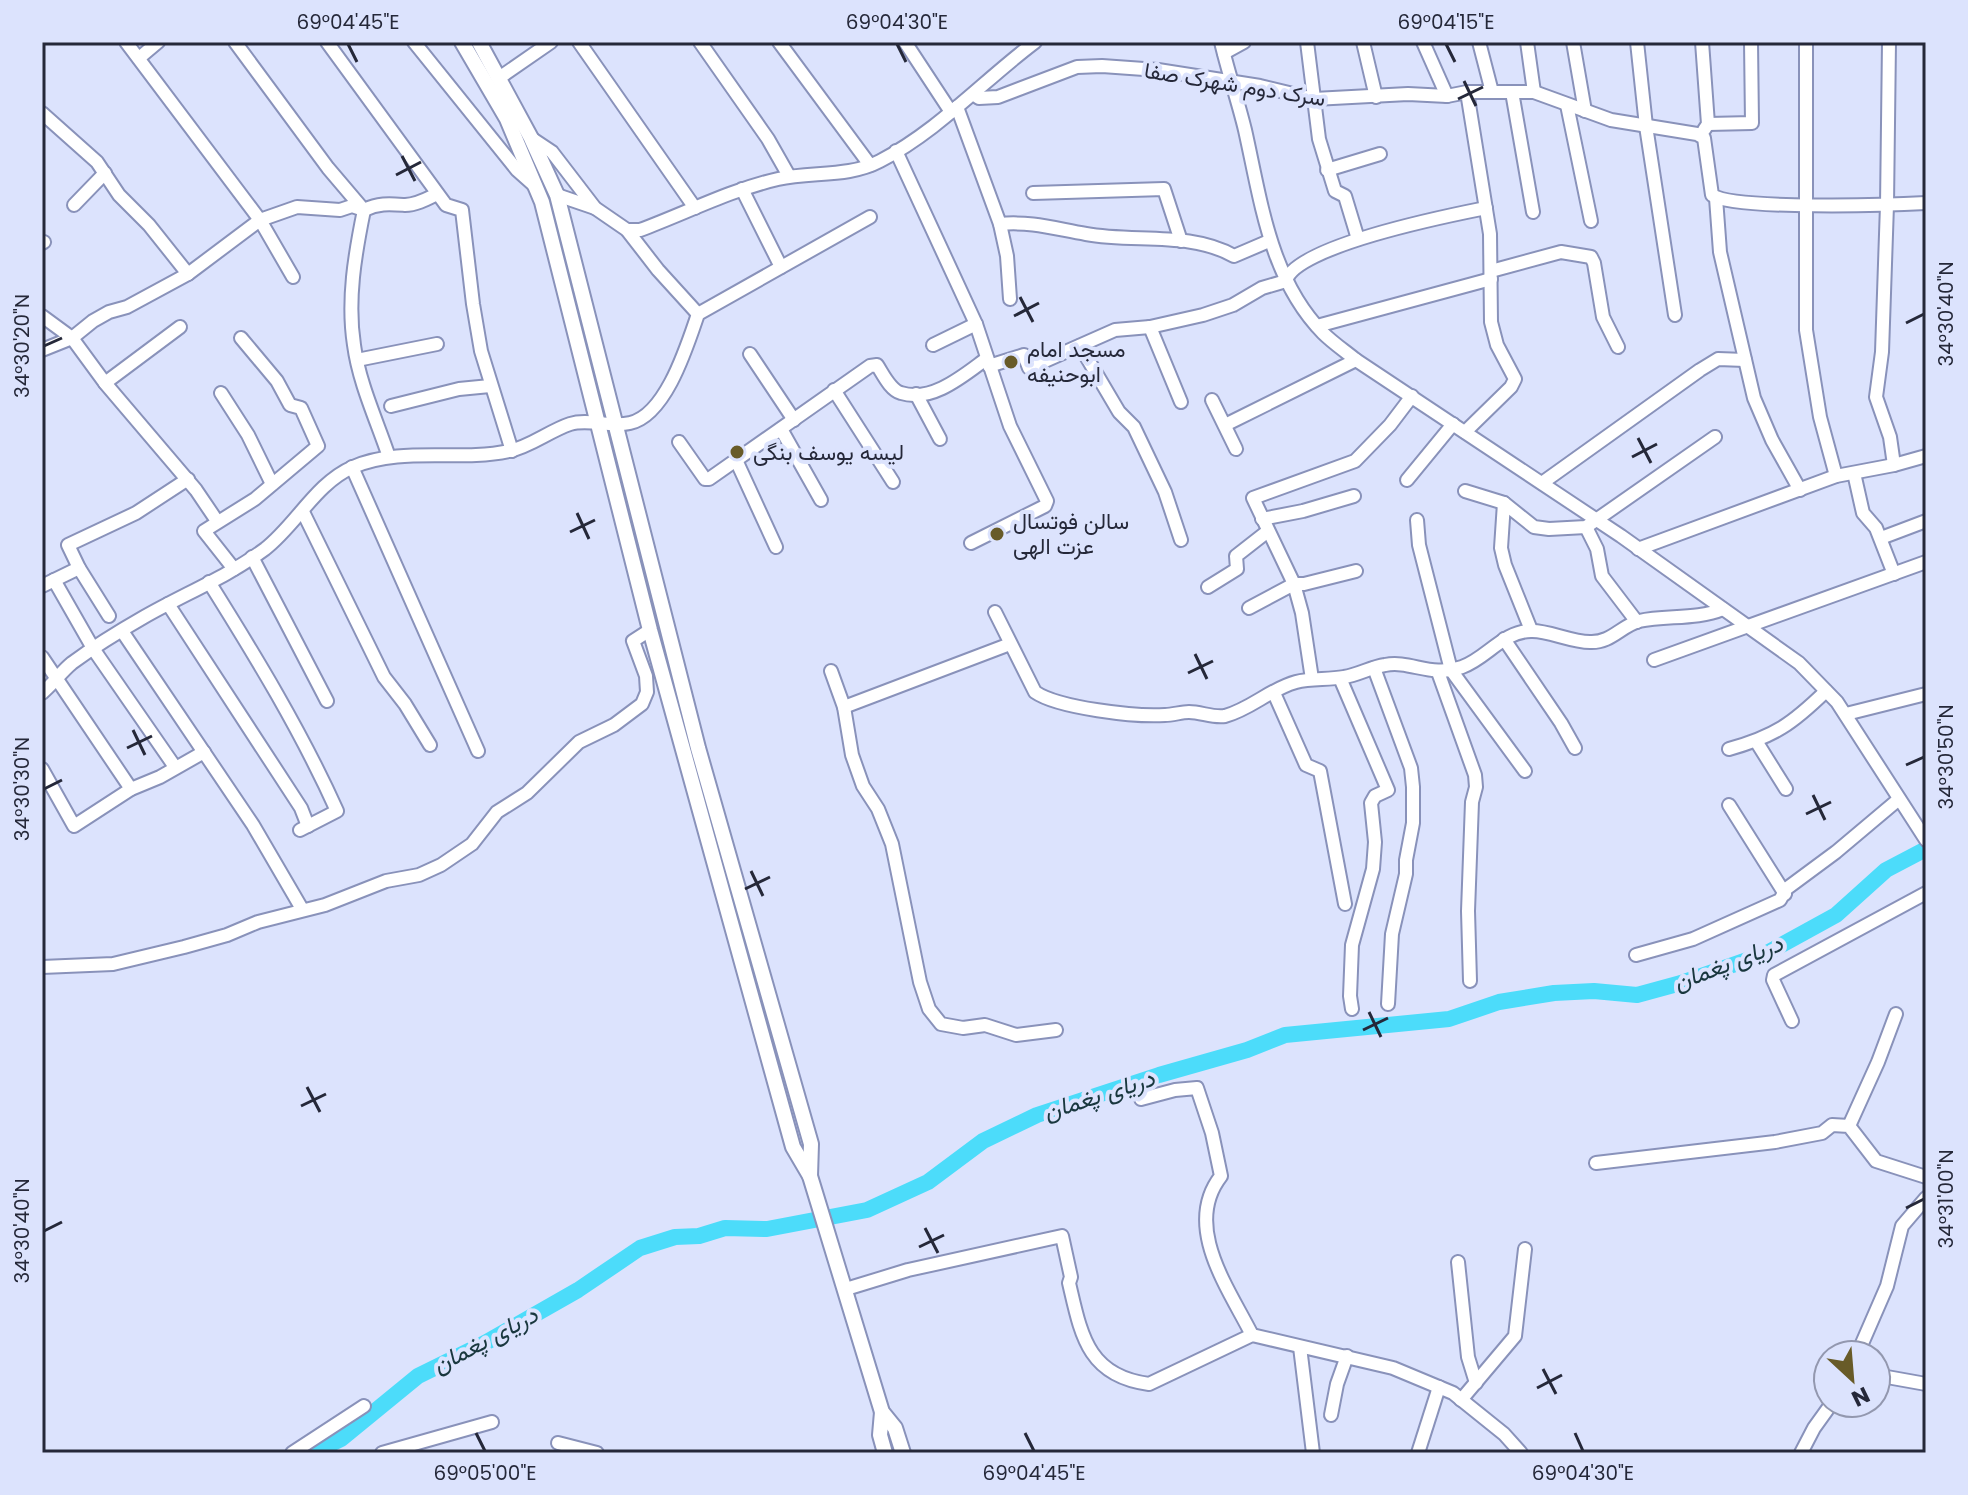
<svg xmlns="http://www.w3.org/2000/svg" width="1968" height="1495" viewBox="0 0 1968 1495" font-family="Poppins,Vazirmatn,sans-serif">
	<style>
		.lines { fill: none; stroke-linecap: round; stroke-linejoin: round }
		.river { stroke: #4cdcfa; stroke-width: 16 }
		.minor-casing { stroke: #8992ba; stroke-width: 16 }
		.major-casing { stroke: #8992ba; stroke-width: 18 }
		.minor { stroke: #fff; stroke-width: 12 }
		.major { stroke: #fff; stroke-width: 14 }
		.ticks { fill: none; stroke: #252839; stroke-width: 3 }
		.poi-dot { fill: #685b28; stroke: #dce3fd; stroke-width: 3 }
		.labels { text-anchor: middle; stroke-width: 8; stroke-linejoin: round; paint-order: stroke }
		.street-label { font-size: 22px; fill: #252839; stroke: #dce3fd }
		.poi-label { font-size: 22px; fill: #252839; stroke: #dce3fd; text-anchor: start }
		.water-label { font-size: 24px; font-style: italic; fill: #19373e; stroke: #dce3fd }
		.neatline { fill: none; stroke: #252839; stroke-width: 3 }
		.ticks-label { font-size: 20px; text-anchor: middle; fill: #252839 }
	</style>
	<rect width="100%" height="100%" fill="#dce3fd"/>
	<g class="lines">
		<path class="river" d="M312 1453 341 1439 418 1376 485 1343 578 1290 640 1248 675 1237 699 1236 725 1228 767 1229 867 1210 928 1182 983 1141 1037 1115 1159 1075 1247 1050 1285 1035 1449 1019 1499 1002 1554 993 1594 991 1637 995 1681 983 1767 953 1836 915 1886 870 1926 849"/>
		<g class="minor-casing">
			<g id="minor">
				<path d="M126 42 260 220 293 277"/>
				<path d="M235 42 328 168 362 208"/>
				<path d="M327 42 446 205 462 210 473 304 481 351 512 451"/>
				<path d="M414 42 517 170 535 186"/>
				<path d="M579 42 695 208"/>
				<path d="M700 42 768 139 789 176"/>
				<path d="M779 42 870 165"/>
				<path d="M905 42 951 112"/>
				<path d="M1221 42C1228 72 1238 101 1245 130 1261 201 1270 279 1323 333 1333 343 1345 351 1356 360L1621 536 1799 663 1837 702 1926 840"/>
				<path d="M1307 42 1319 139 1335 191 1345 196 1358 239"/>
				<path d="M1363 42 1376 97"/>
				<path d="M1423 42 1447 96"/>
				<path d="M1479 42 1492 92"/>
				<path d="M1527 42 1534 92"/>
				<path d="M1573 42 1585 111"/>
				<path d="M1637 42 1646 126 1675 315"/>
				<path d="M1702 42 1708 124 1704 130"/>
				<path d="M1806 42V330L1820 417 1836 476"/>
				<path d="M1889 42 1887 205 1882 352 1876 397 1890 437 1894 465"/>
				<path d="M1224 53 1244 42"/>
				<path d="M139 58 158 42"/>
				<path d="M499 78 551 42"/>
				<path d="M1512 92 1533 212"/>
				<path d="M973 94 979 98 998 97 1077 67 1102 66 1158 70 1260 86 1314 99 1408 94 1447 96 1467 92H1534L1611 120 1697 134 1704 138 1712 195C1733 210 1891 205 1926 203"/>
				<path d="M1567 105 1591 221"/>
				<path d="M957 107 1000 224 1007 256 1010 299"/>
				<path d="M42 113 97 162 119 195 149 225 188 274"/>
				<path d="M1708 124 1752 123 1751 42"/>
				<path d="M531 138 552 152 595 208 627 230 658 270 698 314"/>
				<path d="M896 151 976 324 1010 426 1047 501 1045 506 971 543"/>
				<path d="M1327 170 1380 154"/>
				<path d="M742 189 781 267"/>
				<path d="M1033 193 1164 189 1181 241"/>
				<path d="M557 195 595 208"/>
				<path d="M1716 198 1720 252 1754 398 1772 440 1800 490"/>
				<path d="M74 205 105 173"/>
				<path d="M364 210C355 254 347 300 354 345 359 383 377 421 389 457"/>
				<path d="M1000 224C1031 221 1056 229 1086 234 1134 243 1190 231 1234 256L1269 241"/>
				<path d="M627 230H640C686 213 730 190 778 179 811 171 848 178 880 161 938 131 983 81 1035 42"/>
				<path d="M42 243 44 242"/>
				<path d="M1491 271 1561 252 1591 257 1594 263 1603 317 1618 347"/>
				<path d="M42 316 72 338 105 383 196 490 217 521"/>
				<path d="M1317 326 1491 279"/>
				<path d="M1150 327 1181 402"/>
				<path d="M933 345 976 324"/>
				<path d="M1080 346 1119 412 1134 427 1165 492 1181 540"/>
				<path d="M42 350 72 338 93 321 109 312 127 307 188 274 260 220 297 207 340 210 352 206 364 210C379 203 389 204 405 205 416 205 427 199 437 194"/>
				<path d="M750 354 794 420"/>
				<path d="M357 360 437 344"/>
				<path d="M989 366 1024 355 1029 368 1115 330 1150 327 1203 315 1233 305 1262 288 1286 281C1294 246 1451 215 1486 208"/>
				<path d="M105 383 180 327"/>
				<path d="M834 390 893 482"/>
				<path d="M221 393 248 435 272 484"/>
				<path d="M916 394 940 439"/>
				<path d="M1212 400 1236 449"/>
				<path d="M391 406 459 389 490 386"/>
				<path d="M1225 425 1356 360"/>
				<path d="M781 429 821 500"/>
				<path d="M1465 432 1511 387 1515 379 1497 345 1491 322 1490 234 1467 92"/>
				<path d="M679 442 705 479H709L870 366 877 365C883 374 890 390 901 393 932 403 964 375 986 359"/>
				<path d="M736 460 776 547"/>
				<path d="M352 467 478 751"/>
				<path d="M1854 473 1863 513 1876 528 1894 574"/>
				<path d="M1407 480 1453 424"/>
				<path d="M1542 483 1700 370 1718 359 1745 360"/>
				<path d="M1465 491 1504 503 1534 527 1549 529 1586 527 1715 437"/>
				<path d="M1504 503 1501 548 1505 565 1531 630"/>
				<path d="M303 512 384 677 405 704 430 745"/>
				<path d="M1262 519 1303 511 1354 496"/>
				<path d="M1417 520 1419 545 1451 670 1525 771"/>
				<path d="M1586 527 1597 549 1602 576 1637 622"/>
				<path d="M1881 538 1926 521"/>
				<path d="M1638 549 1836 476 1894 465 1926 456"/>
				<path d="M252 557 327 701"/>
				<path d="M234 569 204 531 255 499 318 446 301 408 290 405 277 381 241 338"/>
				<path d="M54 580 94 650 175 767"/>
				<path d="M209 582C256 657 301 731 337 811L300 830"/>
				<path d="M42 586 79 568"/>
				<path d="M1208 587 1237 569 1236 556 1268 531"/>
				<path d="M168 604 301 808 308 826"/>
				<path d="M1249 608 1294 584H1304L1356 571"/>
				<path d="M995 612 1035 692C1058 708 1136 717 1165 715 1173 715 1181 712 1189 712 1201 712 1213 718 1225 716 1251 709 1270 689 1296 682 1311 678 1328 680 1344 677 1358 675 1371 667 1385 665 1411 660 1431 678 1462 667 1486 659 1503 631 1531 631 1547 630 1571 642 1590 642 1611 643 1621 626 1639 621 1667 615 1696 620 1723 609"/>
				<path d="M109 616 79 568 68 545 136 513 188 479"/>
				<path d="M122 631 253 825 302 909"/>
				<path d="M1504 639 1561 723 1575 748"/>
				<path d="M42 657 131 789"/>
				<path d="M1654 660 1926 562"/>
				<path d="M1374 668 1411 768 1413 787V823L1406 860V874L1392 934 1388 1004"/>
				<path d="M831 671 844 707 852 755 863 786 878 809 892 844 920 982 929 1009 941 1024 963 1028 985 1025 1016 1035 1056 1030"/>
				<path d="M1438 672 1475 775 1476 787 1472 802 1468 911 1470 981"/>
				<path d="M1340 678 1388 790 1375 796 1371 803 1375 842 1373 869 1352 945 1350 996 1352 1009"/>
				<path d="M1312 679 1302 613 1294 584 1253 498 1355 461 1390 425 1412 396"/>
				<path d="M42 693C53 684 61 672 72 663 91 649 123 629 144 617 184 594 227 577 265 549 296 525 316 483 353 467 402 446 458 462 509 451 530 447 549 431 570 424 589 418 610 428 630 423 666 415 687 346 698 314L870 217"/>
				<path d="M1274 693 1306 765 1320 771 1345 904"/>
				<path d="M844 707 1010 644"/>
				<path d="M1846 714 1926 694"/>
				<path d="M1756 741 1786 789"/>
				<path d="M1729 749C1775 736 1792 724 1826 691"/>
				<path d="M42 769 74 826 131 789 160 777 204 752"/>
				<path d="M1729 805 1785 894"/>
				<path d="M1636 955 1693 939 1780 900 1786 889 1836 852 1899 799"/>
				<path d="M42 967 113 964 184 947 227 935 258 922 325 905 386 881 419 875 441 865 472 844 497 812 527 793 579 742 614 725 642 704 647 692 646 676 633 641 650 630"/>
				<path d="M1792 1021 1773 980 1774 975 1926 893"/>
				<path d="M1141 1099 1175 1090 1197 1088 1212 1133 1221 1176C1182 1226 1229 1289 1252 1335"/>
				<path d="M1849 1126 1878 1062 1896 1014"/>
				<path d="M1596 1163 1775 1142 1822 1133 1832 1125 1849 1126 1876 1161 1926 1177"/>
				<path d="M1458 1262 1468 1357 1476 1383"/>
				<path d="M846 1289 908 1270 1062 1236 1071 1277 1069 1283C1081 1334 1087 1376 1149 1384L1252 1335 1393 1368 1453 1393 1504 1434 1521 1453"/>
				<path d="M1300 1347 1313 1453"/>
				<path d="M1857 1355 1887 1286 1902 1226 1926 1198"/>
				<path d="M1876 1379 1887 1377 1926 1384"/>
				<path d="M1461 1400 1515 1336 1525 1249"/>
				<path d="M1331 1415 1337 1384 1347 1356"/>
				<path d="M558 1443 597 1453"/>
				<path d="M292 1453 364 1406"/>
				<path d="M382 1453 492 1422"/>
				<path d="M1418 1453 1439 1387"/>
				<path d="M1801 1453 1814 1428 1832 1403"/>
			</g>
		</g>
		<g class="major-casing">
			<g id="major">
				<path d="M462 42 507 119 542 202 650 630 793 1147 810 1176 882 1412 895 1428 903 1453"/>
				<path d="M479 42 531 138 557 195 698 748 811 1144 810 1176"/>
				<path d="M882 1412 880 1435 885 1453"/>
			</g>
		</g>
		<use href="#minor" class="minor"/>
		<use href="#major" class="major"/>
	</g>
	<path class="ticks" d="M348 44 357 62M897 44 906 62M1446 44 1455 62M1464 81 1476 106M1458 99 1483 87M402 156 415 181M396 175 421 162M1020 297 1033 322M1014 316 1039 303M1906 323 1924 314M44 346 62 338M1638 438 1651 463M1632 457 1657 444M577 513 589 539M570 532 595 520M1195 654 1207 679M1188 673 1213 661M133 730 145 755M127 748 152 736M1906 765 1924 757M44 789 62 780M1813 795 1825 820M1806 814 1831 802M751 871 763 896M745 889 770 877M1369 1012 1381 1037M1363 1030 1388 1018M307 1087 320 1112M301 1106 326 1094M1906 1208 1924 1199M925 1228 938 1253M44 1231 62 1222M919 1247 944 1235M1543 1369 1556 1394M1537 1388 1562 1375M476 1433 485 1451M1025 1433 1034 1451M1575 1433 1583 1451"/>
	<g class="poi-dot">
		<circle cx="1011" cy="362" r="8"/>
		<circle cx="737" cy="452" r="8"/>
		<circle cx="997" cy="534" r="8"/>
	</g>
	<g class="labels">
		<g class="street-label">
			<text transform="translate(1235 84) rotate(9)" y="8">سرک دوم شهرک صفا</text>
		</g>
		<g class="poi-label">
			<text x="1027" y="357">مسجد امام<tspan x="1027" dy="25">ابوحنیفه</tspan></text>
			<text x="753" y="460">لیسه یوسف بنگی</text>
			<text x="1013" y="529">سالن فوتسال<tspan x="1013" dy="25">عزت الهی</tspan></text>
		</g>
		<g class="water-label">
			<text transform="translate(1728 963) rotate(-21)" y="8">دریای پغمان</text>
			<text transform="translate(1099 1095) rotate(-18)" y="8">دریای پغمان</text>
			<text transform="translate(485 1340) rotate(-28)" y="8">دریای پغمان</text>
		</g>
	</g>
	<rect width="1968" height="1495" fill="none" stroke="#dce3fd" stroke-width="88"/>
	<g transform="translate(1852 1379) rotate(154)"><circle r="38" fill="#dce3fd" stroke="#9398af" stroke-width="2"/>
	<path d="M0-6L14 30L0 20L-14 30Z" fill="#685b28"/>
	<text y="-12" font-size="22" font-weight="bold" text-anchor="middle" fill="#252839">N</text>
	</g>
	<rect x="44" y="44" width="1880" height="1407" class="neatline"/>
	<g class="ticks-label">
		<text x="348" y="29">69°04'45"E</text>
		<text x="897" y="29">69°04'30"E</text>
		<text x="1446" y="29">69°04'15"E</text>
		<text transform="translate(1946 314) rotate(-90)" y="7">34°30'40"N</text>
		<text transform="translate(22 346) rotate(-90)" y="7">34°30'20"N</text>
		<text transform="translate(1946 757) rotate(-90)" y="7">34°30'50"N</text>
		<text transform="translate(22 789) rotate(-90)" y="7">34°30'30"N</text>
		<text transform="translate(1946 1199) rotate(-90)" y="7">34°31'00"N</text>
		<text transform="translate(22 1231) rotate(-90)" y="7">34°30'40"N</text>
		<text x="485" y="1480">69°05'00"E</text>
		<text x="1034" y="1480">69°04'45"E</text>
		<text x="1583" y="1480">69°04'30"E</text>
	</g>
</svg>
